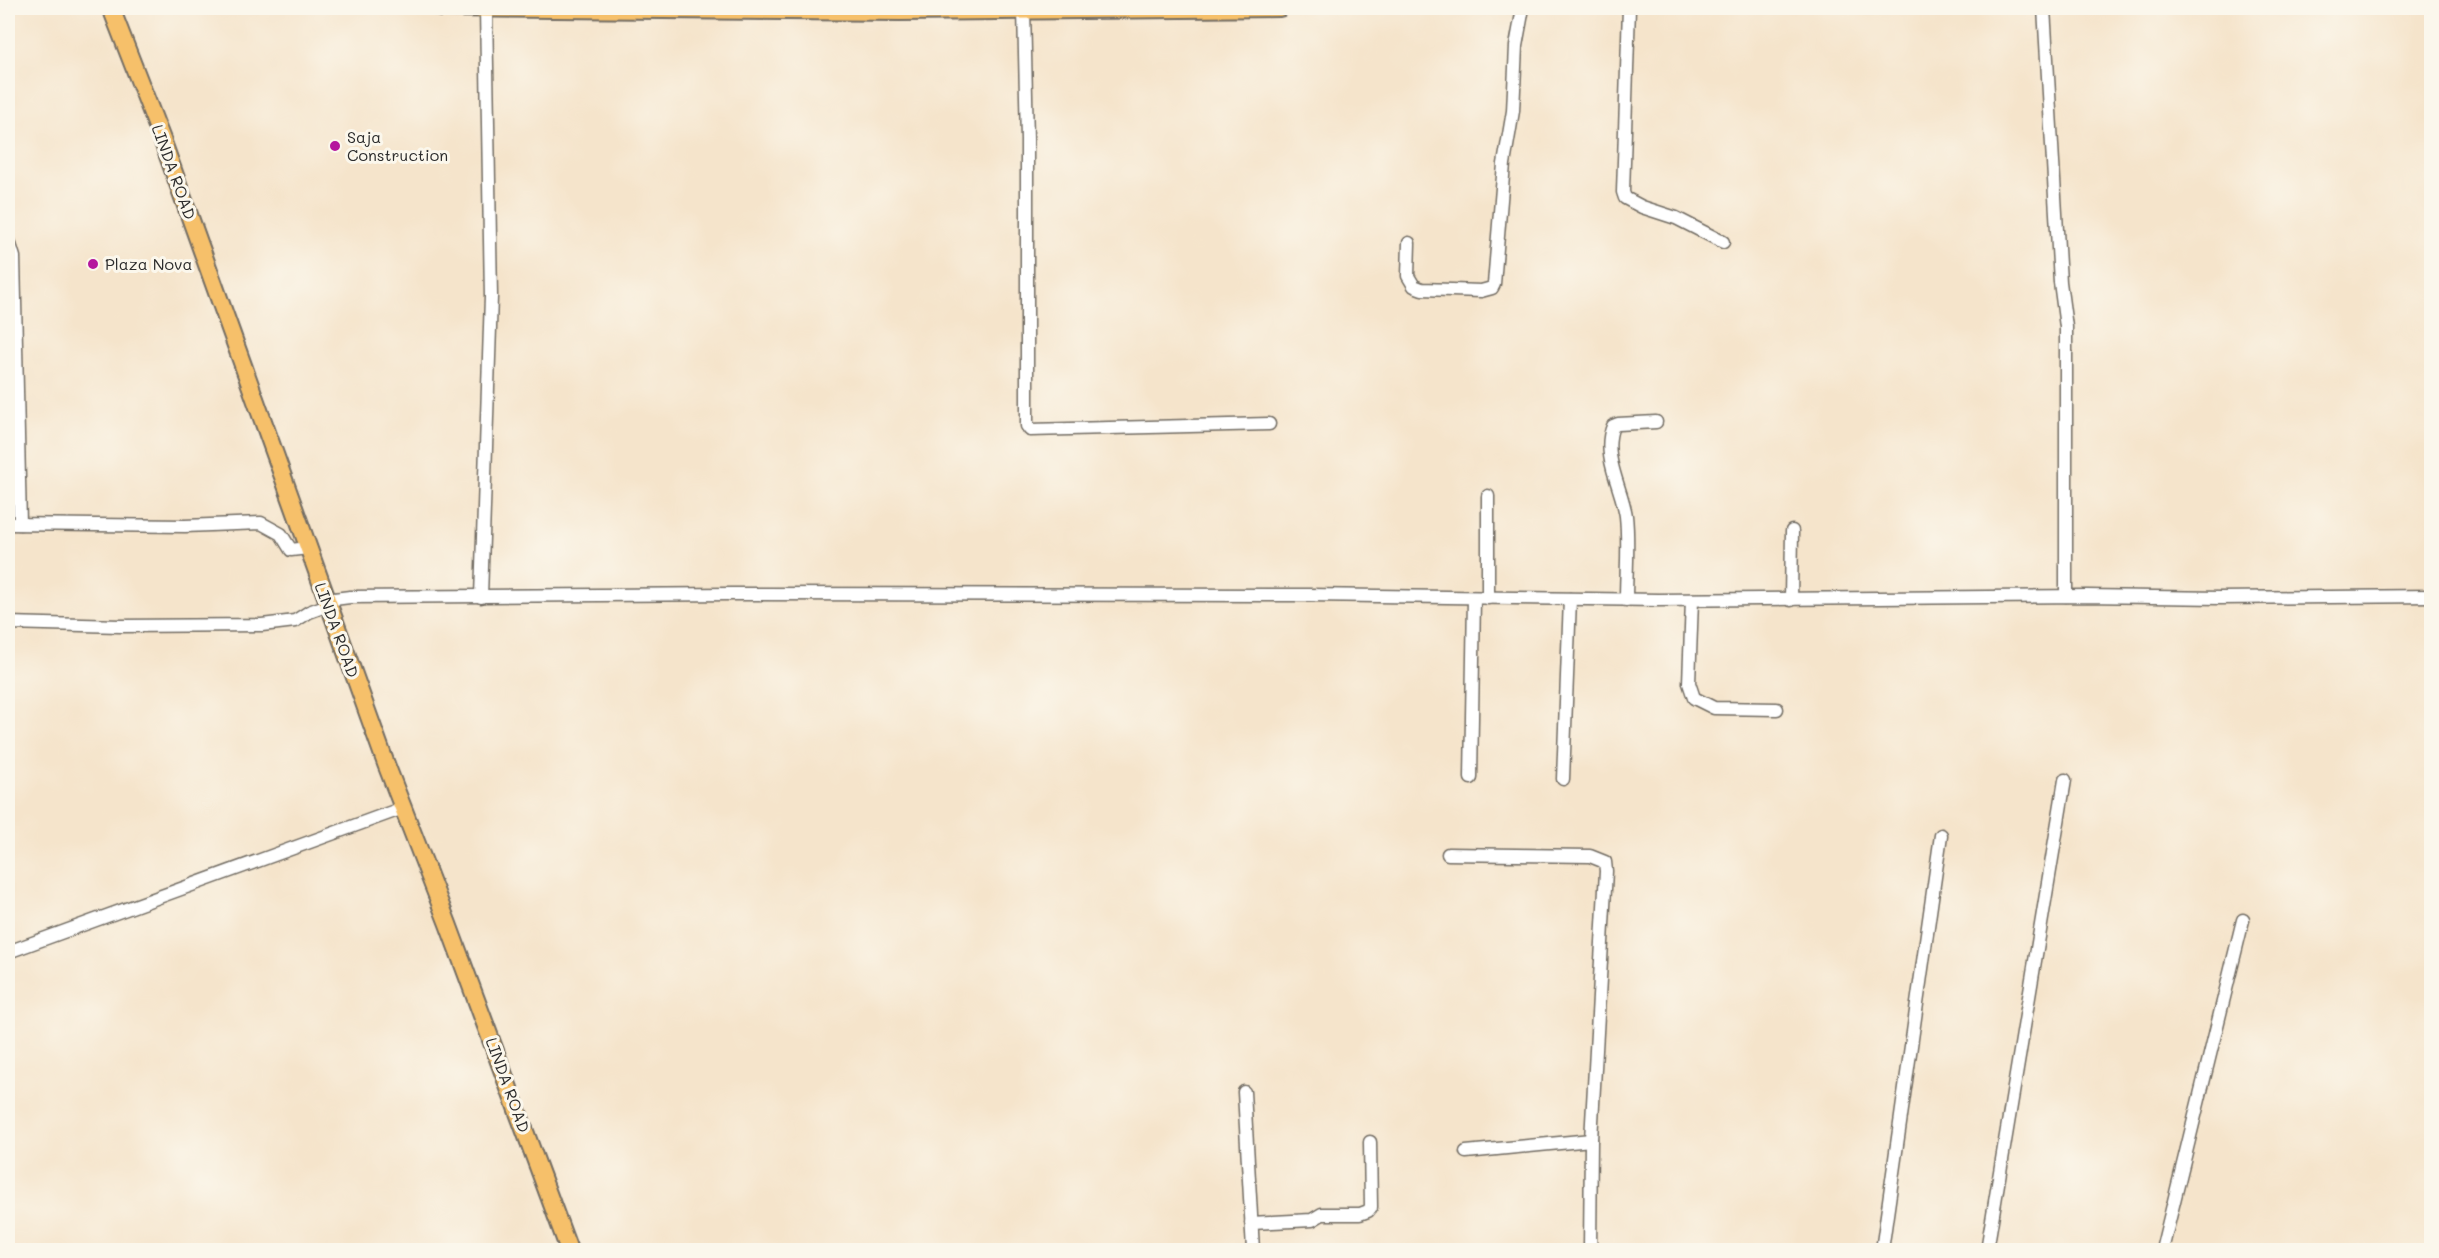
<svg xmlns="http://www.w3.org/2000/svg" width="2439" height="1258" viewBox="0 0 2439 1258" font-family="Mali,sans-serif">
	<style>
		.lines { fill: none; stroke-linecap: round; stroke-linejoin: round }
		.minor-casing { stroke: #726c63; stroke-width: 15 }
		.major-casing { stroke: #726c63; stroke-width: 20 }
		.minor { stroke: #fff; stroke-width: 12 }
		.major { stroke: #f6c06b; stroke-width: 16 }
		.poi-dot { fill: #b5179e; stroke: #fbf7ec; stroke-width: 2 }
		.labels { text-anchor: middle; stroke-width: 6; stroke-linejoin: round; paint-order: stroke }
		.poi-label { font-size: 16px; fill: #2b2b2b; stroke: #fbf7ec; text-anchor: start }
		.street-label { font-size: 16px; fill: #2b2b2b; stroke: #fbf7ec }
	</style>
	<rect width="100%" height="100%" fill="#fbf7ec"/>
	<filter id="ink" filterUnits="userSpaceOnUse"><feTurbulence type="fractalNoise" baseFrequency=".0167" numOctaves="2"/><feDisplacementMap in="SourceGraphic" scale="12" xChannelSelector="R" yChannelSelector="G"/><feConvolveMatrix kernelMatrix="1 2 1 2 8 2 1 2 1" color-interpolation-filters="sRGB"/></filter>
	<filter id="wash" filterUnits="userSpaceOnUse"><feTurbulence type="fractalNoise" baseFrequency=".008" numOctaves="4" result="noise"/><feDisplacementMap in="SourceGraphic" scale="24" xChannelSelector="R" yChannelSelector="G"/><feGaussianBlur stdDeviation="1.35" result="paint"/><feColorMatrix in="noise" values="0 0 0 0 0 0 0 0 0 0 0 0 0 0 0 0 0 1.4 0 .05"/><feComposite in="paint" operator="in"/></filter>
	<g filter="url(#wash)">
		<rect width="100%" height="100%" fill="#f5e4cb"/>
	</g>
	<g filter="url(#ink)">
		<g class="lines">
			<g class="minor-casing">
				<g id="minor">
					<path d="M1629 8 1623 192 1625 198 1642 207 1676 218 1723 242"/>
					<path d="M2044 8 2060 282 2066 327V596"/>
					<path d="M1024 9 1027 140V426L1030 430 1269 424"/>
					<path d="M8 238 14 257 20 524"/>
					<path d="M1409 243 1408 276 1414 286 1422 289 1481 291 1492 288 1494 284 1504 164 1513 111 1516 46 1523 8"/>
					<path d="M1488 496V598"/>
					<path d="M8 524 185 526 261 523 281 534 291 550 308 548"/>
					<path d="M481 597 491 297 486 9"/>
					<path d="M326 600 350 597 732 594 1309 595 1659 600 2087 596 2220 598 2432 596"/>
					<path d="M1626 600C1626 573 1629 544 1626 516 1622 488 1601 455 1613 426L1618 424 1656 422"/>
					<path d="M1692 600 1689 683 1694 698 1714 708 1777 709"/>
					<path d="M1791 600 1792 531"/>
					<path d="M8 623 120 626 262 625 295 621 309 612 328 605"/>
					<path d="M1471 778 1474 598"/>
					<path d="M1563 779 1570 599"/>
					<path d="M1448 854 1590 856 1605 862 1606 871 1591 1140 1590 1250"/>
					<path d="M8 952 403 808"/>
					<path d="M1244 1092 1253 1250"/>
					<path d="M1466 1152 1591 1140"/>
					<path d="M1251 1223 1312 1220 1322 1214H1360L1368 1211 1371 1207 1370 1142"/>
					<path d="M1882 1250 1941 835"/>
					<path d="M1987 1250 2065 780"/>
					<path d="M2162 1250 2243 920"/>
				</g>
			</g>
			<g class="major-casing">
				<g id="major">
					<path d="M111 8 163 142 386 764 448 924 569 1250"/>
					<path d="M440 8 900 12 1280 8"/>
				</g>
			</g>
			<use href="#minor" class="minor"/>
			<use href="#major" class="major"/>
		</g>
	</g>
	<g class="poi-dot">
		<circle cx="335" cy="146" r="6"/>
		<circle cx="93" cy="264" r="6"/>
	</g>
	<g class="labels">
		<g class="poi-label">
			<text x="347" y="143">Saja<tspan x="347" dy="18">Construction</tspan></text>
			<text x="105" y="270">Plaza Nova</text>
		</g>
		<g class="street-label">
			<text transform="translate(174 172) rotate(70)" y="6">LINDA ROAD</text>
			<text transform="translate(337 630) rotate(70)" y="6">LINDA ROAD</text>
			<text transform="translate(508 1085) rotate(70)" y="6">LINDA ROAD</text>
		</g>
	</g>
	<rect width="2439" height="1258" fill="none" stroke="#fbf7ec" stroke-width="30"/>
</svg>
